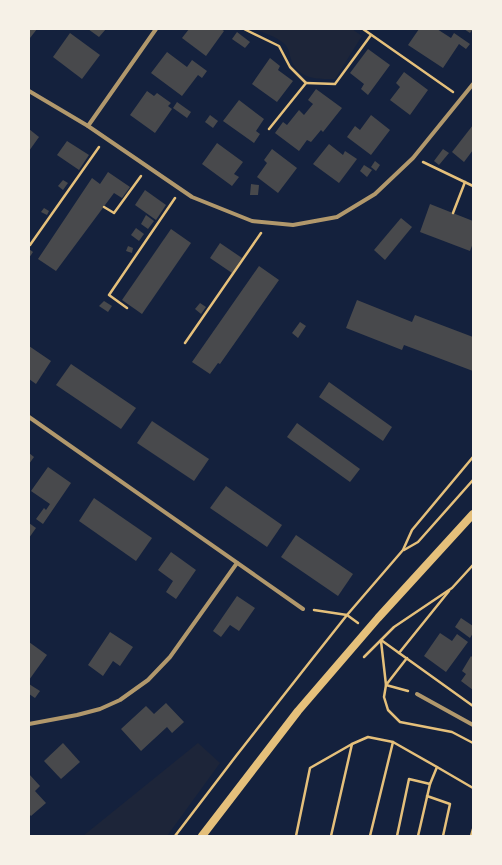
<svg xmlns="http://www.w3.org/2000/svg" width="502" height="865" viewBox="0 0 502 865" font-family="Lora,serif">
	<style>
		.green { fill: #1d2539 }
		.building { fill: #48494c }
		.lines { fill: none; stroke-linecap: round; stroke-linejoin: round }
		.path { stroke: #e5c07b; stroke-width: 2.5 }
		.minor { stroke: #b1986c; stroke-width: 4 }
		.secondary { stroke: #e5c07b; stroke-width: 8 }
	</style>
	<rect width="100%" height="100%" fill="#14213d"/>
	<g class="green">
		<path d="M253 29H352L362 36 335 79C319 79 302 80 293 64 290 59 290 52 287 47 281 38 262 32 253 29Z"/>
		<path d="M198 743 220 763 167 836H83Z"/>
	</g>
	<g class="building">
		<path d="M29 29H37L30 38 29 37Z"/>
		<path d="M88 29H106L99 37Z"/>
		<path d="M189 29H221L224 31 206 56 182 38Z"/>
		<path d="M419 29H437L451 38 454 33 470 44 466 49 459 44 443 68 408 45Z"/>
		<path d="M464 29H473L470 33Z"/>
		<path d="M237 32 250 42 245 48 232 39Z"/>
		<path d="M70 33 100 55 82 79 53 57Z"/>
		<path d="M368 49 390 65 368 95 361 89 364 84 350 73Z"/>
		<path d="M167 52 187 67 192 60 207 71 202 78 198 75 182 96 151 73Z"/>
		<path d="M270 58 280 66 278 70 293 81 277 102 252 84Z"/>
		<path d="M404 72 428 90 410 115 390 100 400 87 396 83Z"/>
		<path d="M316 89 342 108 323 132 321 130 311 142 307 140 299 151 275 133 283 122 287 125 299 110 304 115 313 104 308 100Z"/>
		<path d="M147 91 154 96 157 93 171 103 168 106 172 109 155 133 130 115Z"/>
		<path d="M239 100 264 119 256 131 260 134 254 143 223 121Z"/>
		<path d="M177 102 191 112 187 118 173 108Z"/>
		<path d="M210 115 218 121 213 128 205 122Z"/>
		<path d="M371 115 390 130 371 155 347 137 355 126 360 130Z"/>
		<path d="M473 125V150L464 162 452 152Z"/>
		<path d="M29 129 39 137 29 151Z"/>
		<path d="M67 141 89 155 79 170 57 155Z"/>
		<path d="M217 143 243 162 234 174 239 177 232 186 202 164Z"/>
		<path d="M329 144 343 155 345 151 357 159 339 183 313 164Z"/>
		<path d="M272 149 297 168 278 193 257 177 267 163 264 160Z"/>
		<path d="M443 149 449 153 439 165 434 161Z"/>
		<path d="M375 161 380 165 376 171 371 167Z"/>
		<path d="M364 165 372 170 367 177 360 171Z"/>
		<path d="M108 172 130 187 122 198 114 193 56 271 38 259 92 178 100 184Z"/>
		<path d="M63 180 68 183 63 190 58 186Z"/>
		<path d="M251 184 259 185 258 195H250Z"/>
		<path d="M145 190 166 205 156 220 135 205Z"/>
		<path d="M430 204 473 221V243L470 251 420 232Z"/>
		<path d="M44 208 49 211 47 215 41 212Z"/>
		<path d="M146 215 154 221 148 229 141 224Z"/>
		<path d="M401 218 412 227 385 260 374 250Z"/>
		<path d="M136 228 144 234 139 241 131 235Z"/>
		<path d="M171 229 191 243 142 314 122 300Z"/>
		<path d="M220 243 242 258 232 273 210 258Z"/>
		<path d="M128 246 133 248 132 253 126 251Z"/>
		<path d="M29 249 33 252 29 258Z"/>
		<path d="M259 266 279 280 220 364 218 363 210 374 192 362Z"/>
		<path d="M357 300 412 322 415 315 473 337V371L404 345 402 350 346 328Z"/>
		<path d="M104 301 112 306 108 312 99 306Z"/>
		<path d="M200 303 206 307 201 314 195 309Z"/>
		<path d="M300 322 306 326 298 338 292 333Z"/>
		<path d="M29 346 51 361 36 384 29 379Z"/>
		<path d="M71 364 136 408 121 429 56 385Z"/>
		<path d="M329 382 392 427 383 441 319 397Z"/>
		<path d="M152 421 209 459 194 481 137 443Z"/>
		<path d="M297 423 360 469 350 482 287 437Z"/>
		<path d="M29 453 34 457 29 464Z"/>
		<path d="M48 467 71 483 43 524 36 519 44 508 46 510 50 504 31 491Z"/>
		<path d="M226 486 282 525 267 547 210 508Z"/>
		<path d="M94 498 152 538 136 561 79 521Z"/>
		<path d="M29 523 36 528 29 538Z"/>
		<path d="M296 535 353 574 338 596 281 557Z"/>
		<path d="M171 552 196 570 176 599 166 592 173 581 158 570Z"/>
		<path d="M237 596 255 608 239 631 230 625 221 637 213 631Z"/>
		<path d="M461 618 473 626V633L470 638 455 627Z"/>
		<path d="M110 632 133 647 120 666 113 661 103 676 88 665Z"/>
		<path d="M440 633 452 641 457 634 468 642 446 672 424 656Z"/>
		<path d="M29 642 47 655 29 680Z"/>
		<path d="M471 656 473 658V690L461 681 466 674 462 671Z"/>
		<path d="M29 684 40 691 35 698 29 694Z"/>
		<path d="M166 703 184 722 172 733 167 727 141 751 121 729 146 706 154 714Z"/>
		<path d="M63 743 80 762 61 779 44 761Z"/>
		<path d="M29 774 40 786 35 791 46 803 31 816 29 814Z"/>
	</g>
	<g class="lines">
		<g class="path">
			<path d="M244 29 279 46 290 67 306 83 269 129"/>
			<path d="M363 29 453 92"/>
			<path d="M306 83 335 84 371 35"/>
			<path d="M423 162 473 186"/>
			<path d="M104 207 114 213 141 176"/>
			<path d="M453 213 465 182"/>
			<path d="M30 245 99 147"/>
			<path d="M127 308 109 295 175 198"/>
			<path d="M185 343 261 233"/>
			<path d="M404 550 418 542 473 480"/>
			<path d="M314 610 347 615 358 623"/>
			<path d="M381 640 473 706"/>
			<path d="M381 641 386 685 408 691"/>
			<path d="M399 653 449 591"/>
			<path d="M364 657 394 627 452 588 473 565"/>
			<path d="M407 658 386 685 384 697 388 710 400 722 452 732 473 743"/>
			<path d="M352 744 368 737 393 742 437 767 430 784 409 779 397 836"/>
			<path d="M437 767 473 788"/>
			<path d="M427 796 450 804 443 836"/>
			<path d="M175 836 236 756 309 663 347 615 403 550 412 530 473 457"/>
			<path d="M296 836 310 768 352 744 331 836"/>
			<path d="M370 836 393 742"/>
			<path d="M418 836 430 784"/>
			<path d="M471 836 473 829"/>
		</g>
		<g class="minor">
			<path d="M29 91 88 126 192 197 252 221 293 225 337 217 375 194 413 158 473 84"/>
			<path d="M88 126 156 29"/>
			<path d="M29 417 303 609"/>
			<path d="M417 694 473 725"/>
			<path d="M29 724 77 715 100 709 120 700 148 680 170 657 237 563"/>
		</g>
		<path class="secondary" d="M202 836 298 711 378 618 473 514"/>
	</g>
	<rect width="502" height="865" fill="none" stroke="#f6f1e7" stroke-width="60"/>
</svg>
